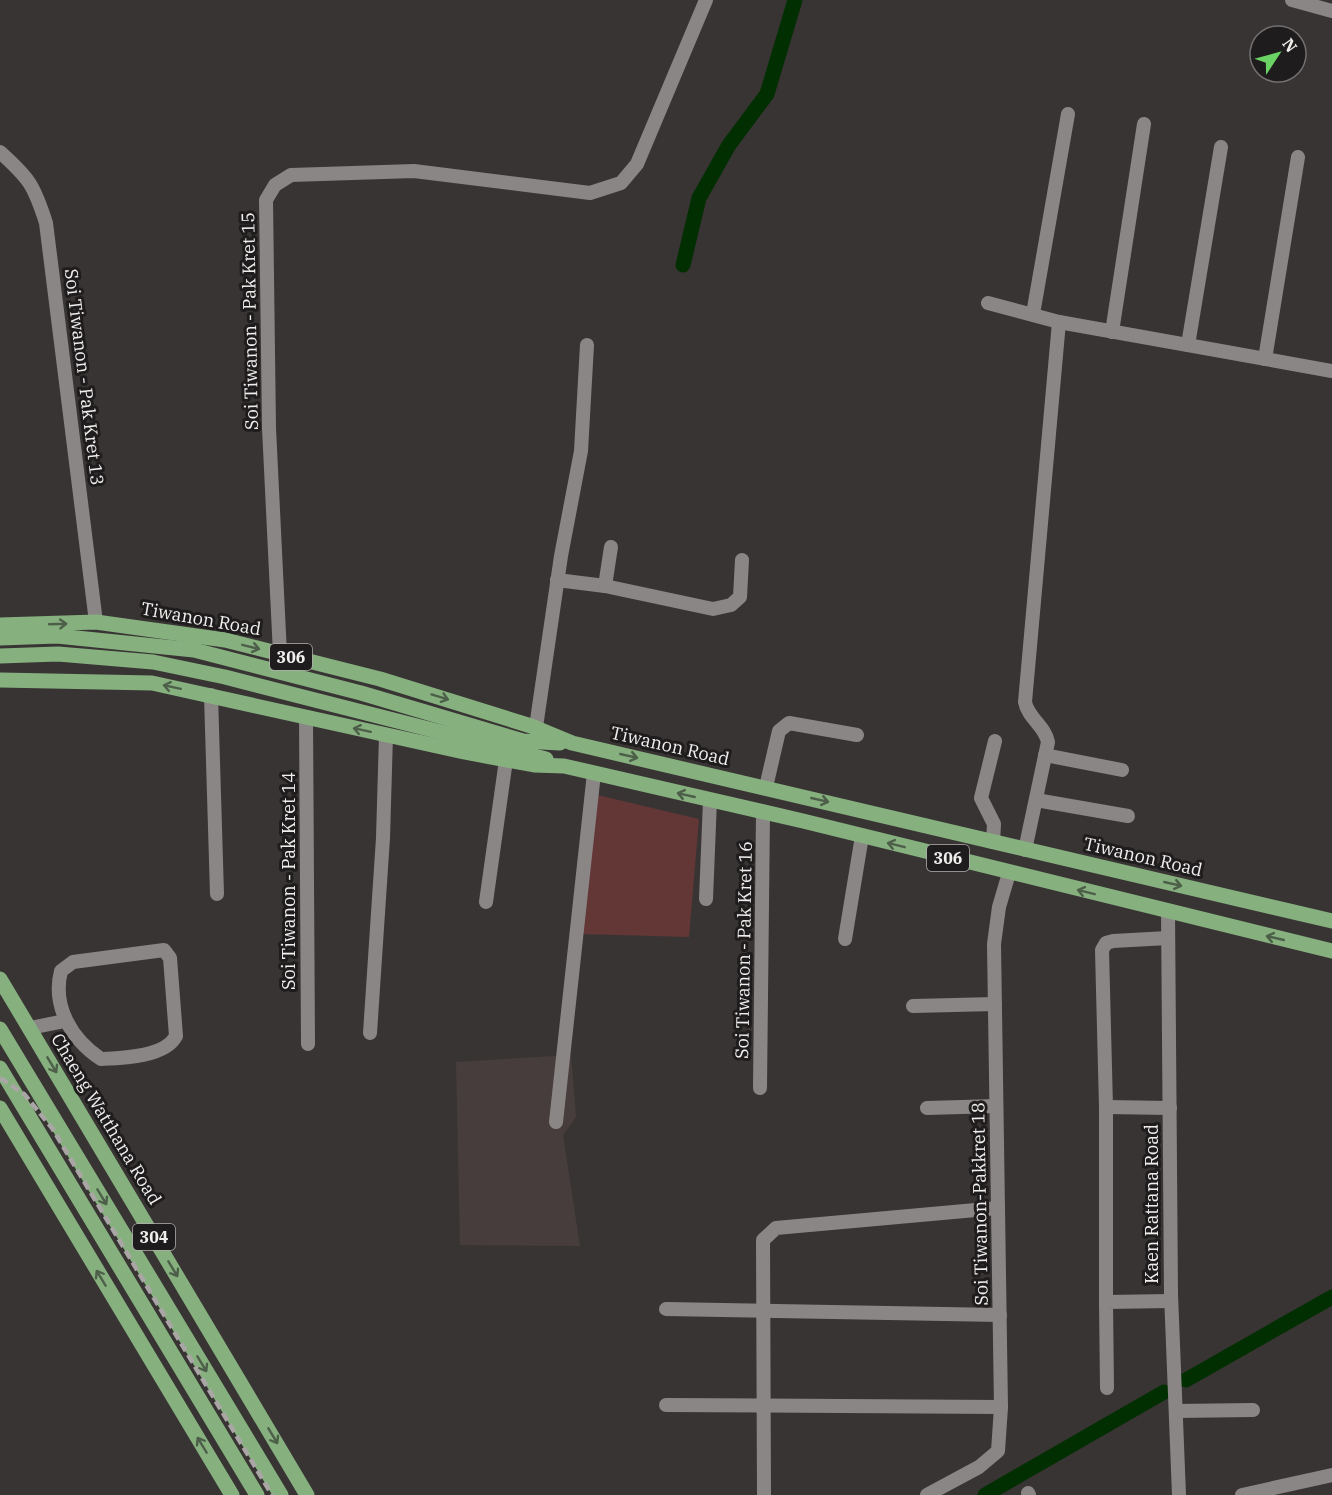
<svg xmlns="http://www.w3.org/2000/svg" width="1332" height="1495" viewBox="0 0 1332 1495" font-family="'IBM Plex Serif',serif">
	<style>
		.built { fill: #473d3c }
		.green { fill: #643737 }
		.lines { fill: none; stroke-linecap: round; stroke-linejoin: round }
		.canal { stroke: #022f01; stroke-width: 15 }
		.minor { stroke: #8b8686; stroke-width: 14 }
		.major { stroke: #86b17f; stroke-width: 15 }
		.rail { stroke: #aaa6a6; stroke-width: 4.5; stroke-dasharray: 9 4.5; stroke-linecap: butt }
		.oneway { stroke: #4d5f49 }
		.labels { text-anchor: middle; stroke-width: 6; stroke-linejoin: round; paint-order: stroke }
		.shield { fill: #1e1c1c; stroke: #b2afaf; stroke-width: 1.5 }
		.shield-label { font-size: 16px; font-weight: bold; fill: #f1eeee }
		.street-label { font-size: 18px; fill: #f1eeee; stroke: #1e1c1c }
	</style>
	<rect width="100%" height="100%" fill="#393434"/>
	<path class="built" d="M571 1055 576 1117 563 1135 580 1246 460 1245 456 1062Z"/>
	<path class="green" d="M593 794 699 819 689 937 581 934Z"/>
	<g class="lines">
		<g class="canal">
			<path d="M683 265 699 198 729 145 767 94 795 0"/>
			<path d="M1186 1380 1332 1297"/>
			<path d="M985 1495 1164 1392"/>
		</g>
		<g class="minor">
			<path d="M1292 0 1332 11"/>
			<path d="M0 152C29 178 34 185 46 223L96 622"/>
			<path d="M988 303 1059 322 1332 371"/>
			<path d="M1033 314 1068 114"/>
			<path d="M1112 332 1144 124"/>
			<path d="M1188 345 1221 147"/>
			<path d="M1265 359 1298 157"/>
			<path d="M557 580 605 586 713 609 731 605 740 597 742 560"/>
			<path d="M605 586 611 547"/>
			<path d="M280 654 269 428 266 200 275 185 291 175 414 171 590 193 621 183 637 164 706 0"/>
			<path d="M211 695 217 894"/>
			<path d="M306 717 308 1044"/>
			<path d="M536 727 561 556 581 451 587 345"/>
			<path d="M1045 755 1122 770"/>
			<path d="M766 787 779 731 789 723 857 735"/>
			<path d="M1036 800 1128 816"/>
			<path d="M993 842 994 824 981 798 995 741"/>
			<path d="M1025 850 1048 742C1045 726 1028 718 1025 702L1059 322"/>
			<path d="M706 899 710 800"/>
			<path d="M486 902 506 760"/>
			<path d="M1168 912 1171 1294 1179 1495"/>
			<path d="M845 939 862 836"/>
			<path d="M164 950 170 958 176 1036C165 1057 123 1058 101 1059 71 1039 52 1006 61 971L73 962Z"/>
			<path d="M913 1006 995 1004"/>
			<path d="M30 1028 65 1021"/>
			<path d="M370 1033 383 838 386 735"/>
			<path d="M760 1088 763 813"/>
			<path d="M1106 1107 1170 1108"/>
			<path d="M927 1108 996 1106"/>
			<path d="M556 1122 594 773"/>
			<path d="M1106 1302V1107L1102 950 1106 943 1113 941 1168 938"/>
			<path d="M666 1309 1000 1315"/>
			<path d="M1107 1388 1106 1302 1171 1301"/>
			<path d="M666 1405 1001 1407"/>
			<path d="M1176 1411 1253 1410"/>
			<path d="M1028 1493 1029 1495"/>
			<path d="M764 1495 763 1240 776 1228 998 1208"/>
			<path d="M927 1495 979 1467 998 1451 1001 1407 994 944 999 907 1009 873"/>
			<path d="M1242 1495 1332 1475"/>
		</g>
		<g class="major">
			<path d="M0 625 96 622 225 640 380 679 531 726 572 743 1332 921"/>
			<path d="M0 638 57 636 194 650 361 693 523 741 560 743"/>
			<path d="M0 656 58 654 153 662 225 677 546 759"/>
			<path d="M0 680 152 683 464 752 534 765 564 766 803 821 1332 951"/>
			<path d="M0 979 307 1495"/>
			<path d="M0 1029 281 1495"/>
			<path d="M0 1068 257 1495"/>
			<path d="M0 1108 232 1495"/>
		</g>
		<path class="rail" d="M0 1078 24 1094 52 1128 272 1495"/>
	</g>
	<defs><path id="oneway-shaft" d="M-6 0H5M1.5-3L5.5 0L1.5 3" fill="none" stroke-width="1.6" stroke-linecap="round" stroke-linejoin="round" transform="scale(1.5)"/></defs>
	<g class="oneway">
		<use href="#oneway-shaft" transform="translate(58 624) rotate(-2)"/>
		<use href="#oneway-shaft" transform="translate(251 647) rotate(14)"/>
		<use href="#oneway-shaft" transform="translate(172 687) rotate(-168)"/>
		<use href="#oneway-shaft" transform="translate(440 697) rotate(17)"/>
		<use href="#oneway-shaft" transform="translate(362 730) rotate(-168)"/>
		<use href="#oneway-shaft" transform="translate(629 756) rotate(13)"/>
		<use href="#oneway-shaft" transform="translate(686 795) rotate(-167)"/>
		<use href="#oneway-shaft" transform="translate(820 800) rotate(13)"/>
		<use href="#oneway-shaft" transform="translate(896 845) rotate(-166)"/>
		<use href="#oneway-shaft" transform="translate(1173 884) rotate(13)"/>
		<use href="#oneway-shaft" transform="translate(1086 892) rotate(-166)"/>
		<use href="#oneway-shaft" transform="translate(1275 938) rotate(-167)"/>
		<use href="#oneway-shaft" transform="translate(52 1065) rotate(59)"/>
		<use href="#oneway-shaft" transform="translate(102 1197) rotate(59)"/>
		<use href="#oneway-shaft" transform="translate(173 1269) rotate(59)"/>
		<use href="#oneway-shaft" transform="translate(101 1278) rotate(-121)"/>
		<use href="#oneway-shaft" transform="translate(202 1364) rotate(59)"/>
		<use href="#oneway-shaft" transform="translate(273 1436) rotate(59)"/>
		<use href="#oneway-shaft" transform="translate(202 1445) rotate(-121)"/>
	</g>
	<g class="labels">
		<g class="shield">
			<rect x="270" y="644" width="42" height="26" rx="4.5"/>
			<rect x="927" y="845" width="42" height="26" rx="4.5"/>
			<rect x="133" y="1224" width="42" height="26" rx="4.5"/>
		</g>
		<g class="shield-label">
			<text x="291" y="663">306</text>
			<text x="948" y="864">306</text>
			<text x="154" y="1243">304</text>
		</g>
		<g class="street-label">
			<text transform="translate(250 321) rotate(-91)" y="6">Soi Tiwanon - Pak Kret 15</text>
			<text transform="translate(84 377) rotate(83)" y="6">Soi Tiwanon - Pak Kret 13</text>
			<text transform="translate(201 619) rotate(10)" y="6">Tiwanon Road</text>
			<text transform="translate(670 746) rotate(13)" y="6">Tiwanon Road</text>
			<text transform="translate(1143 857) rotate(13)" y="6">Tiwanon Road</text>
			<text transform="translate(289 881) rotate(-90)" y="6">Soi Tiwanon - Pak Kret 14</text>
			<text transform="translate(744 950) rotate(-89)" y="6">Soi Tiwanon - Pak Kret 16</text>
			<text transform="translate(106 1119) rotate(59)" y="6">Chaeng Watthana Road</text>
			<text transform="translate(980 1204) rotate(-91)" y="6">Soi Tiwanon-Pakkret 18</text>
			<text transform="translate(1152 1204) rotate(-90)" y="6">Kaen Rattana Road</text>
		</g>
	</g>
	<g transform="translate(1278 54) rotate(54)"><circle r="28" fill="#1e1c1c" stroke="#727070" stroke-width="1.5"/>
	<path d="M0-4.5L10 22L0 15L-10 22Z" fill="#6ad363"/>
	<text y="-9" font-size="16" font-weight="bold" text-anchor="middle" fill="#f1eeee">N</text>
	</g>
</svg>
